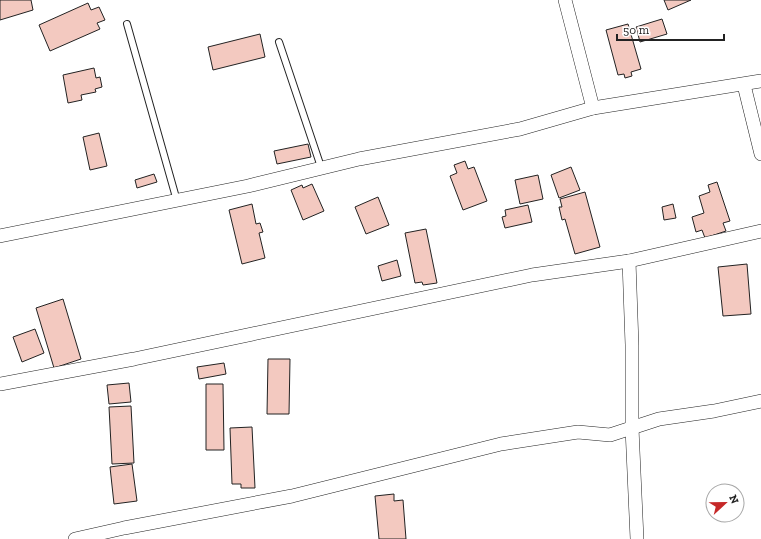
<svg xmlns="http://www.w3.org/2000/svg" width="761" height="539" viewBox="0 0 761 539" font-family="'Zilla Slab',serif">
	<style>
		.building { fill: #f3c9c0; stroke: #222 }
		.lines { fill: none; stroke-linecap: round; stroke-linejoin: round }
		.lane-casing { stroke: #222; stroke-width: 8 }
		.street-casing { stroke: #222; stroke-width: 14 }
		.lane { stroke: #fff; stroke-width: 6 }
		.street { stroke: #fff; stroke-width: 13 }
	</style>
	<rect width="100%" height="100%" fill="#fff"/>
	<g class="building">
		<path d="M0 0H31L33 10 0 20Z"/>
		<path d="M664 0H691L668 10Z"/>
		<path d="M88 3 91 10 99 7 105 20 97 23 100 29 50 51 39 25Z"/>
		<path d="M662 19 667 34 640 42 636 27Z"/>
		<path d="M628 24 641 69 631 72 632 76 625 78 624 74 618 75 606 30Z"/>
		<path d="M260 34 265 57 213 70 208 47Z"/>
		<path d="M94 68 96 78 100 77 102 87 95 89 96 92 81 95 82 100 68 103 63 75Z"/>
		<path d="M99 133 107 166 90 170 83 137Z"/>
		<path d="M308 144 311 157 277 164 274 151Z"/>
		<path d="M465 161 468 169 474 167 487 201 463 210 450 176 457 173 454 165Z"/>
		<path d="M571 167 580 190 559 198 551 175Z"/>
		<path d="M154 174 157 182 137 188 135 180Z"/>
		<path d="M538 175 543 199 520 204 515 180Z"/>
		<path d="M717 182 730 221 723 223 726 231 705 238 702 230 696 232 692 217 704 213 699 196 710 192 708 185Z"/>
		<path d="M312 184 324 211 303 220 291 190 302 185 303 188Z"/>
		<path d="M585 192 600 247 575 254 565 219 562 220 559 207H562L560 199Z"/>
		<path d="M378 197 389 225 366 234 355 207Z"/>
		<path d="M252 204 256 224 260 223 263 232 259 233 265 258 242 264 229 210Z"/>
		<path d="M673 204 676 218 664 220 662 207Z"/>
		<path d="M528 205 532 222 505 228 502 217 506 216 505 210Z"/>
		<path d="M426 229 437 283 423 285 422 282 415 283 405 233Z"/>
		<path d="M397 260 401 276 382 281 378 266Z"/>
		<path d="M747 264 751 314 723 316 718 267Z"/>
		<path d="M63 299 81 359 54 368 36 308Z"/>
		<path d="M35 329 44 353 22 362 13 337Z"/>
		<path d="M268 359H290L289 414H267Z"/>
		<path d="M224 363 226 374 199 379 197 367Z"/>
		<path d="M129 383 131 402 109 404 107 385Z"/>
		<path d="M206 384H223L224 450H206Z"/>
		<path d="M131 406 134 463 112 464 109 407Z"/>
		<path d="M252 427 255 488H241V484H232L230 428Z"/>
		<path d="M132 464 137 501 114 504 110 467Z"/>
		<path d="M394 494V501L403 500 406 539H379L375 496Z"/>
	</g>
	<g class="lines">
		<g class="lane-casing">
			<g id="lane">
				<path d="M127 24 177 201"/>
				<path d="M279 42 321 167"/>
			</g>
		</g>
		<g class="street-casing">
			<g id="street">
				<path d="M565 0 593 108"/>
				<path d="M744 85 761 154"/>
				<path d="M0 236 248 186 359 159 520 129 593 108 761 81"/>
				<path d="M629 261 632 345V428L637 539"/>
				<path d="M0 384 134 359 532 275 629 261 761 231"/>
				<path d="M75 539 124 528 292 496 501 444 578 432 610 435 659 419 714 411 761 401"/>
			</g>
		</g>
		<use href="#lane" class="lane"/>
		<use href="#street" class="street"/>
	</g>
	<g transform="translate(725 503) rotate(68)"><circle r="19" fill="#ffffff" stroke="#a7a7a7"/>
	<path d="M0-3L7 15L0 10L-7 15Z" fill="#c62828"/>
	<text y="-6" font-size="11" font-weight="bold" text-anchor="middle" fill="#222222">N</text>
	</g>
	<path d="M617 34v6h107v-6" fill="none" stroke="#222222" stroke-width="2"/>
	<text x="623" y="34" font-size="12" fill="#222222" stroke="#ffffff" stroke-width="3" paint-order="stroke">50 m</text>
</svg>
